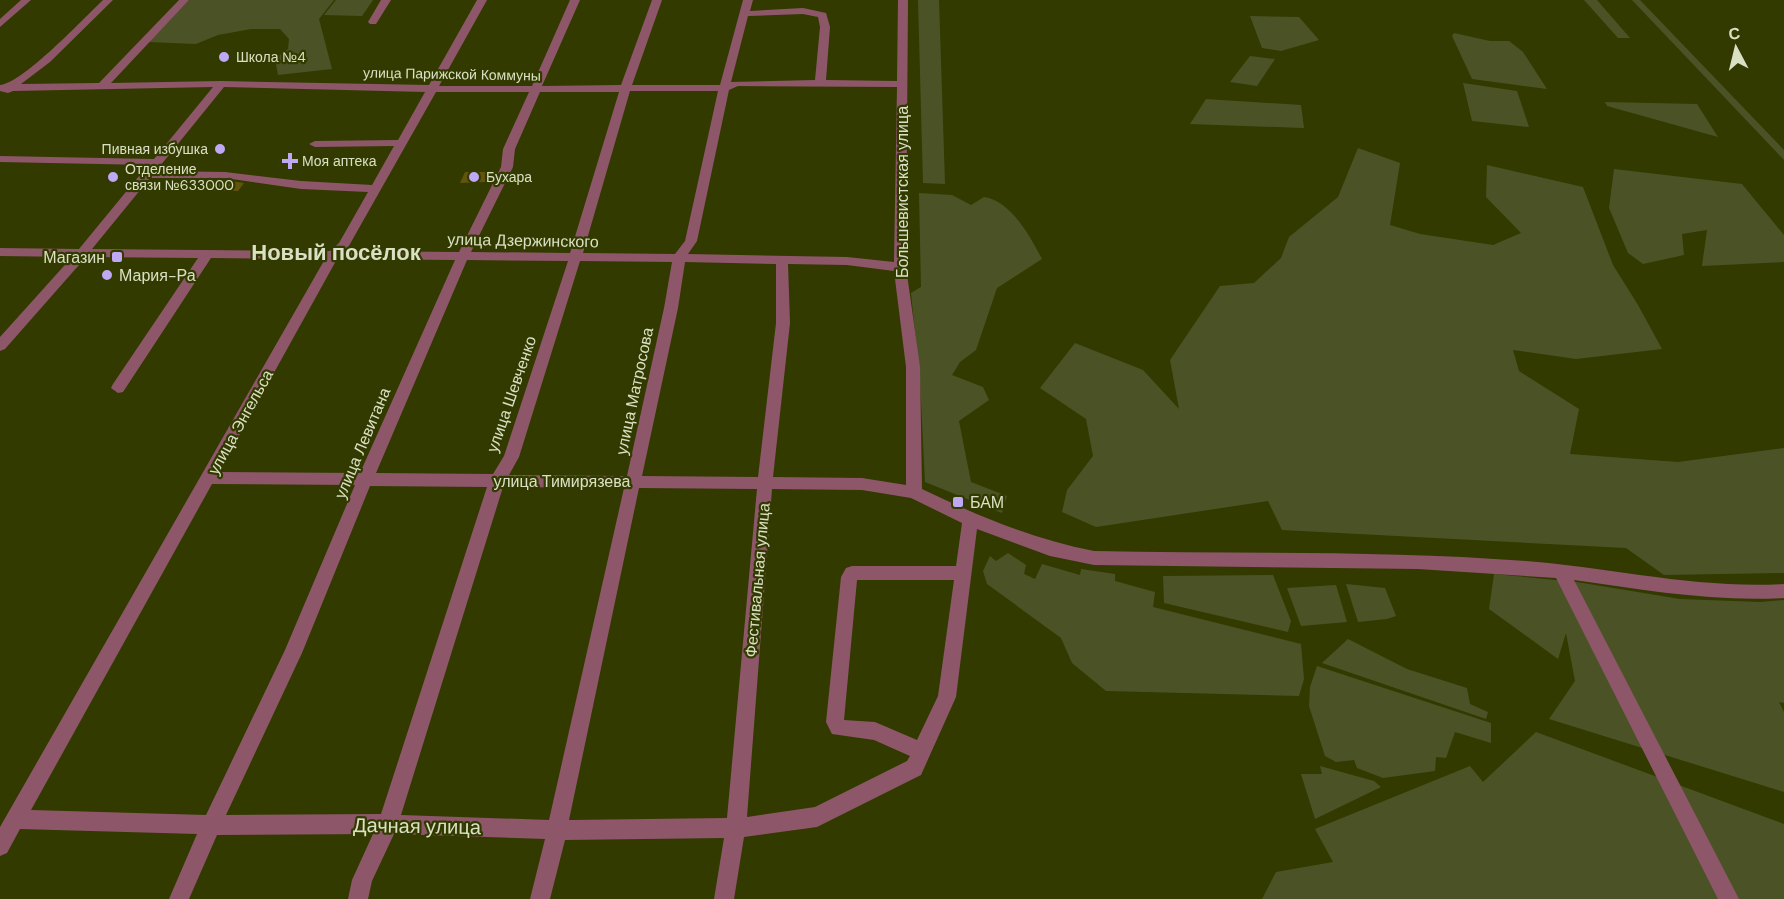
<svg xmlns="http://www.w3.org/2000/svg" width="1784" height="899" viewBox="0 0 1784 899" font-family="'DM Sans',sans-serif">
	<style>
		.green { fill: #4b5326 }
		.building { fill: #61540d }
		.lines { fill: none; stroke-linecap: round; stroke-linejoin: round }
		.minor { fill: #8d5769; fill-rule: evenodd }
		.poi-dot { fill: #bfa8f4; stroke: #323a00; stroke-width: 2 }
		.labels { text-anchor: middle; stroke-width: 4.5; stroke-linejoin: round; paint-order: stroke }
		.far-poi-label { font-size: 14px; fill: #d9e0c3; stroke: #323a00; text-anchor: start }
		.far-street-label { font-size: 14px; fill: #d9e0c3; stroke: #323a00 }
		.street-label { font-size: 16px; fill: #d9e0c3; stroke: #323a00 }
		.poi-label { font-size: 16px; fill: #d9e0c3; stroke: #323a00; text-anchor: start }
		.near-street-label { font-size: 20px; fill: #d9e0c3; stroke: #323a00 }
		.district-label { font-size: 22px; font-weight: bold; fill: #d9e0c3; stroke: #323a00 }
	</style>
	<rect width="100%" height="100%" fill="#323a00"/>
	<g class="green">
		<path d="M189 0H334L319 19 332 69 278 75 275 59 288 49 289 39 280 29H251L218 35 196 44 148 42Z"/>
		<path d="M336 0H373L362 16 324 15Z"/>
		<path d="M918 0H939L945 184 923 183Z"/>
		<path d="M1584 0H1597L1630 38H1618Z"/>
		<path d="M1632 0H1640L1784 150V160Z"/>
		<path d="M1250 16 1299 17 1319 40 1281 51 1262 48Z"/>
		<path d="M1454 33 1490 41H1509L1523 52 1547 89 1472 79 1452 36Z"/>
		<path d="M1250 56 1275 59 1257 86 1230 82Z"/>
		<path d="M1463 83 1517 91 1529 127 1472 121Z"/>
		<path d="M1206 99 1301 105 1304 128 1190 124Z"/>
		<path d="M1605 102 1697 104 1718 137 1607 106Z"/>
		<path d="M1358 148 1400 163 1390 225 1420 234 1493 245 1521 233 1486 197 1487 165 1583 187 1613 265 1638 305 1662 349 1576 359 1513 350 1519 371 1579 409 1570 454 1678 462 1784 448V573L1664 575 1626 548 1282 530 1268 501 1096 527 1062 512 1067 490 1093 456 1086 419 1040 388 1075 343 1143 370 1179 409 1170 360 1220 286 1254 283 1281 258 1289 237 1338 197Z"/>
		<path d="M1614 169 1742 184 1784 235V262L1702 266 1707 230 1682 234 1684 255 1643 264 1628 253 1609 208Z"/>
		<path d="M919 193 952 195 971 205 984 197C1011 201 1030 236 1042 259L997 288 976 350 960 362 952 375 983 387 989 400 959 421 971 482 1007 496 1002 513 925 482 920 381 911 293 921 287Z"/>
		<path d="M1008 553 1026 565 1024 574 1035 579 1042 564 1080 575 1081 569 1115 574V581L1155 592 1153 607 1301 644 1304 679 1299 696 1106 691 1072 663 1061 638 987 584 983 571 990 556 996 561Z"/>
		<path d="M1494 574 1577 582 1680 599 1760 602 1784 600V703L1779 702 1784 712V792L1549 719 1575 681 1566 633 1558 659 1489 609Z"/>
		<path d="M1273 575 1291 621 1288 632 1164 603 1163 576Z"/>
		<path d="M1346 584 1385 588 1396 616 1387 619 1358 622Z"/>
		<path d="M1336 585 1347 622 1301 626 1287 588Z"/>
		<path d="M1348 639 1407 669 1467 688 1470 704 1488 712 1486 719 1322 663Z"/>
		<path d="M1317 666 1491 723V743L1455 732 1446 758 1436 757 1435 771 1383 778 1357 768 1354 760 1336 762 1325 756 1309 706 1310 687Z"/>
		<path d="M1536 732 1784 824V899H1262L1276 872 1333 862 1315 829 1470 766 1483 782Z"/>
		<path d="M1320 766 1374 781 1381 787 1315 819 1301 774H1322Z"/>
	</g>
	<g class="building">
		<path d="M465 172H488L485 182 460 183Z"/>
		<path d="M188 180H225L244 183 238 191 181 190Z"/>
	</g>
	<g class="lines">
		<g class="minor">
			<path d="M21 0H31L0 27V19Z"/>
			<path d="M103 0H113L50 62 21 84 99 83 179 0H189L111 83 221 81 429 85 477 0H487L439 86H532L570 0H580L542 86 621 85 652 0H662L632 85H720L743 0H753L750 11 803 8 826 13 830 27 826 80 897 81 898 0H908L906 267 920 367 922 489C978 516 1033 539 1094 551 1238 554 1383 550 1526 561 1613 568 1697 589 1784 584V598C1713 602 1645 590 1574 580L1739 899H1718L1556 578 1418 569 1094 565 1050 556 977 529 956 697 921 775 817 827 744 837 734 899H714L724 838 565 840 550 899H530L545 839 394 834 372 881 368 899H348L352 880 373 834 217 835 189 899H169L197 834 20 829 7 853 0 856V827L325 259 211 258 123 392 118 393 111 388 113 384 198 258 86 257 5 349 0 351V337L72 257 0 256V248L79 249 148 165 0 162V156L154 159 213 87 13 91 8 93 0 91V85C22 84 84 18 103 0ZM803 14 818 17 820 27 815 80 731 82 748 16ZM738 86 897 87 894 262 847 257 688 254 697 241 729 90ZM224 87 425 92 398 140 315 141 309 144 315 147 394 146 372 185 301 181 225 172 156 171ZM630 91H718L685 241 675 254 583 253ZM436 92H529L503 149 501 167 459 252 346 251ZM540 92H619L570 253 471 252 513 167 515 149ZM150 178H225L301 189 368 192 339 243 330 251 92 249ZM337 259 455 260 360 473 219 472ZM467 260 568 261 504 456 493 474 376 473ZM580 261 672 262 664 308 627 476 509 475 519 457ZM685 262 776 264V323L758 477 642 476 678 308ZM788 264 847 265 894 271 906 367V485L862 478 773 477 790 323ZM212 484 355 485 285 650 206 815 31 810ZM370 486 487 487 381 814 226 815 302 653ZM503 487 624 488 549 820 401 815ZM639 488 757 489 727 818 569 820ZM772 489 862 490 911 498 962 523 956 566H852L846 568 841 577 826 722 832 734 874 740 910 756 907 761 815 807 747 817ZM857 580H954L938 696 917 740 875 722 844 720Z"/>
			<path d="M381 0H391L376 24H370L368 22Z"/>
		</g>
	</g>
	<g class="poi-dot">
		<circle cx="224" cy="57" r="6"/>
		<circle cx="220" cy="149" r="6"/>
		<path d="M287 152h6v6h6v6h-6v6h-6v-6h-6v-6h6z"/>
		<circle cx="113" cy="177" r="6"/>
		<circle cx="474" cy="177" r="6"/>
		<rect x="111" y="251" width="12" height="12" rx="3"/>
		<circle cx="107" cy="275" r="6"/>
		<rect x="952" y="496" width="12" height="12" rx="3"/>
	</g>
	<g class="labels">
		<g class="far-poi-label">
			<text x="236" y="62">Школа №4</text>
			<text x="208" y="154" text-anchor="end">Пивная избушка</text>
			<text x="302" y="166">Моя аптека</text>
			<text x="125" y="174">Отделение<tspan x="125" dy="16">связи №633000</tspan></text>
			<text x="486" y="182">Бухара</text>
		</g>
		<g class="far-street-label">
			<text transform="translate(452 74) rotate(1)" y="5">улица Парижской Коммуны</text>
		</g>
		<g class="street-label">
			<text transform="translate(902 192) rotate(-90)" y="6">Большевистская улица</text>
			<text transform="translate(523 240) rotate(1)" y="6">улица Дзержинского</text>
			<text transform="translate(634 391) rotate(-78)" y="6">улица Матросова</text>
			<text transform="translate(511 394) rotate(-71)" y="6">улица Шевченко</text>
			<text transform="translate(240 422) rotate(-61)" y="6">улица Энгельса</text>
			<text transform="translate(362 443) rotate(-67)" y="6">улица Левитана</text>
			<text x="562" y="487">улица Тимирязева</text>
			<text transform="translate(757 580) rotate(-85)" y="6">Фестивальная улица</text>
		</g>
		<g class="poi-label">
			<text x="105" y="263" text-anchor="end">Магазин</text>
			<text x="119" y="281">Мария-Ра</text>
			<text x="970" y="508">БАМ</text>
		</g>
		<g class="near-street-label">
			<text transform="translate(417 826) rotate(1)" y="7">Дачная улица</text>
		</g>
		<g class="district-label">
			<text x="336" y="260">Новый посёлок</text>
		</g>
	</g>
	<g transform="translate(1736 48) rotate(353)" stroke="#323a00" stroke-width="4.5" paint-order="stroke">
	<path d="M0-4.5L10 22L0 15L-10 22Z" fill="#d9e0c3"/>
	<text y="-9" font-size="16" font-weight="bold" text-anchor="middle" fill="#d9e0c3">С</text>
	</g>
</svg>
